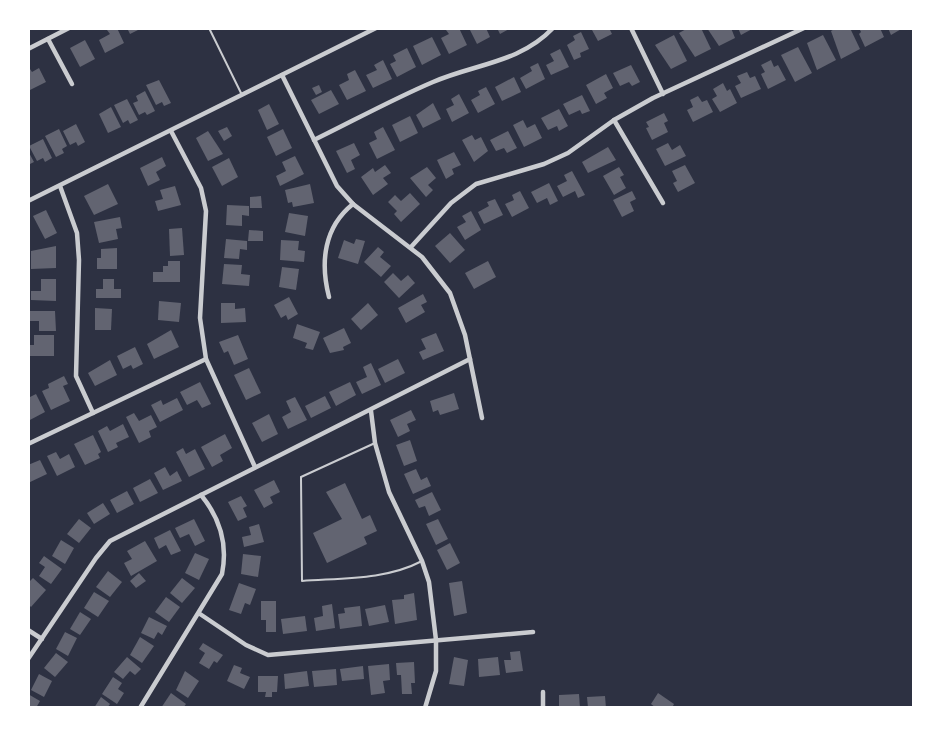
<svg xmlns="http://www.w3.org/2000/svg" width="942" height="736" viewBox="0 0 942 736" font-family="'Noto Serif',serif">
	<style>
		.building { fill: #626471 }
		.lines { fill: none; stroke-linecap: round; stroke-linejoin: round }
		.service { stroke: #caccd0; stroke-width: 2 }
		.minor { stroke: #caccd0; stroke-width: 4.5 }
	</style>
	<rect width="100%" height="100%" fill="#2d3142"/>
	<g class="building">
		<path d="M117 28 124 43 105 53 99 40 110 34 107 30Z"/>
		<path d="M127 28H142L130 34Z"/>
		<path d="M459 28 467 45 449 54 441 38 449 34 446 30Z"/>
		<path d="M469 28H486L490 37 477 44Z"/>
		<path d="M497 28H511L500 34Z"/>
		<path d="M595 28H609L612 34 598 41 592 30Z"/>
		<path d="M688 28H701L711 49 695 57 679 33Z"/>
		<path d="M707 28H731L735 38 719 46Z"/>
		<path d="M738 28H754L741 35Z"/>
		<path d="M836 28H850L860 49 841 59 831 31Z"/>
		<path d="M859 28H880L884 37 865 47 859 34 861 32Z"/>
		<path d="M888 28H903L891 35Z"/>
		<path d="M581 32 589 49 580 53 581 57 574 60 567 45 575 40 573 36Z"/>
		<path d="M674 35 687 61 671 69 655 45Z"/>
		<path d="M823 35 836 60 817 70 807 43Z"/>
		<path d="M432 37 441 55 422 65 413 46Z"/>
		<path d="M85 40 95 59 80 67 70 48Z"/>
		<path d="M798 47 812 73 795 82 781 55Z"/>
		<path d="M407 48 416 67 397 77 390 64 396 61 393 55Z"/>
		<path d="M560 49 569 67 551 75 546 65 554 61 550 54Z"/>
		<path d="M383 60 392 79 373 88 366 75 377 70 374 65Z"/>
		<path d="M771 60 774 67 778 65 786 80 768 89 761 74 765 72 761 65Z"/>
		<path d="M538 63 545 79 526 89 520 78 532 71 530 67Z"/>
		<path d="M631 65 640 82 632 86 629 82 620 86 613 73Z"/>
		<path d="M28 66 32 72 39 68 46 82 30 90Z"/>
		<path d="M355 70 366 91 347 100 339 85 349 80 347 74Z"/>
		<path d="M747 72 750 78 755 76 761 89 741 98 735 86 741 83 737 76Z"/>
		<path d="M606 74 613 88 604 93 607 98 596 104 586 85Z"/>
		<path d="M514 77 521 92 502 101 495 87Z"/>
		<path d="M159 80 171 103 164 106 162 102 156 105 146 85Z"/>
		<path d="M723 83 727 91 730 89 737 103 720 112 712 99 717 96 713 89Z"/>
		<path d="M319 85 322 92 316 95 312 88Z"/>
		<path d="M486 87 495 104 478 113 471 100 480 95 478 91Z"/>
		<path d="M331 90 339 104 319 114 311 100Z"/>
		<path d="M145 91 155 111 147 115 145 112 139 115 133 103 138 101 136 96Z"/>
		<path d="M459 94 469 113 452 122 446 109 454 105 451 99Z"/>
		<path d="M582 95 590 111 582 114 580 110 569 115 563 104Z"/>
		<path d="M698 96 702 102 707 100 713 112 693 122 687 110 693 107 690 100Z"/>
		<path d="M127 99 138 120 130 124 128 120 123 123 114 105Z"/>
		<path d="M433 103 441 119 423 128 416 115Z"/>
		<path d="M269 104 279 124 267 130 258 110Z"/>
		<path d="M111 107 121 127 108 133 99 114Z"/>
		<path d="M559 109 568 126 559 131 557 126 548 130 541 118Z"/>
		<path d="M664 113 668 121 664 123 668 132 652 140 646 128 649 127 646 122Z"/>
		<path d="M410 116 418 133 400 142 392 125Z"/>
		<path d="M523 120 527 128 535 124 542 138 524 147 513 125Z"/>
		<path d="M76 124 85 142 78 146 76 142 70 145 63 131Z"/>
		<path d="M227 127 232 136 224 141 218 131Z"/>
		<path d="M383 127 395 150 377 159 369 143 377 139 374 132Z"/>
		<path d="M59 129 67 146 62 149 64 153 56 157 45 136Z"/>
		<path d="M283 129 292 148 276 156 267 137Z"/>
		<path d="M208 131 223 154 208 161 196 138Z"/>
		<path d="M508 131 517 148 507 153 504 148 496 151 490 140Z"/>
		<path d="M472 135 475 140 481 137 488 151 474 162 462 140Z"/>
		<path d="M43 139 52 158 45 162 43 158 37 161 29 146Z"/>
		<path d="M354 143 360 155 351 160 355 169 347 173 336 151Z"/>
		<path d="M668 143 672 150 680 145 686 156 665 166 656 149Z"/>
		<path d="M608 147 616 160 588 173 582 162Z"/>
		<path d="M28 151 34 162 28 165Z"/>
		<path d="M454 152 461 165 452 169 454 174 446 179 437 160Z"/>
		<path d="M295 156 304 174 280 186 276 176 286 171 282 162Z"/>
		<path d="M162 157 166 166 156 172 160 180 148 186 140 168Z"/>
		<path d="M229 158 238 177 222 186 212 167Z"/>
		<path d="M385 165 391 173 383 178 388 184 373 195 361 177 373 168 375 172Z"/>
		<path d="M685 165 695 183 678 192 673 183 677 181 672 171Z"/>
		<path d="M427 167 436 178 428 185 433 190 426 197 410 178Z"/>
		<path d="M619 167 624 175 620 177 626 188 614 195 603 176Z"/>
		<path d="M572 171 585 195 578 198 575 191 563 197 557 186 567 181 564 175Z"/>
		<path d="M549 183 558 201 550 205 547 198 537 203 531 192Z"/>
		<path d="M108 184 118 204 94 215 84 196Z"/>
		<path d="M310 184 314 203 293 207 292 202 288 203 285 190Z"/>
		<path d="M175 186 181 205 158 211 155 201 163 199 160 190Z"/>
		<path d="M520 191 529 208 512 217 505 204 514 200 512 195Z"/>
		<path d="M632 191 636 199 630 202 634 211 622 217 613 200Z"/>
		<path d="M410 193 420 204 401 222 394 214 397 211 388 202 395 195 401 201Z"/>
		<path d="M261 196 262 208H250V197Z"/>
		<path d="M495 199 503 215 484 224 478 212 489 206 487 202Z"/>
		<path d="M227 205 249 206V216L242 215V226L226 225Z"/>
		<path d="M46 210 57 233 45 239 33 216Z"/>
		<path d="M471 211 481 230 465 240 457 227 466 222 462 216Z"/>
		<path d="M289 213 308 216 305 236 285 232Z"/>
		<path d="M120 217 122 228 116 229 118 239 99 243 94 222Z"/>
		<path d="M182 228 184 255 170 256 169 229Z"/>
		<path d="M249 230 263 231V241H248Z"/>
		<path d="M450 233 465 250 450 263 435 246Z"/>
		<path d="M226 239 247 241V250L240 249 239 259 224 258Z"/>
		<path d="M356 239 365 241 358 264 338 258 344 240 354 244Z"/>
		<path d="M281 240 299 241 298 250 305 251 304 262 280 260Z"/>
		<path d="M56 246V268L31 269V251Z"/>
		<path d="M378 247 384 252 380 257 391 266 381 277 364 262Z"/>
		<path d="M117 248V269H97V258H101V249Z"/>
		<path d="M168 261H180V282H153V272H163V266H168Z"/>
		<path d="M488 261 496 277 474 289 465 273Z"/>
		<path d="M224 264 242 265 241 274 250 275 249 286 222 284Z"/>
		<path d="M282 267 299 269 296 290 279 287Z"/>
		<path d="M393 273 401 281 408 275 415 283 399 298 384 282Z"/>
		<path d="M41 279H56V301L31 300V291H41Z"/>
		<path d="M103 279H114V289H121V298H96V289H103Z"/>
		<path d="M423 294 427 302 421 305 425 312 406 323 398 308Z"/>
		<path d="M289 297 298 314 288 320 286 315 281 318 274 305Z"/>
		<path d="M159 301 181 303 179 322 158 320Z"/>
		<path d="M221 303H235V309L245 308 246 322 221 323Z"/>
		<path d="M368 303 378 315 361 330 351 319Z"/>
		<path d="M95 308 112 309 111 330H95Z"/>
		<path d="M28 311H55L56 331H39V321H28Z"/>
		<path d="M297 324 320 332 313 350 305 348 307 343 293 338Z"/>
		<path d="M344 328 351 343 343 347 344 350 330 353 323 338Z"/>
		<path d="M171 330 179 347 154 359 147 344Z"/>
		<path d="M436 333 444 351 423 360 419 352 426 349 421 339Z"/>
		<path d="M34 335H54V356H29V345H34Z"/>
		<path d="M238 335 248 359 234 365 228 351 224 353 219 342Z"/>
		<path d="M135 347 143 364 133 369 131 365 123 369 117 356Z"/>
		<path d="M398 359 405 373 385 383 378 369Z"/>
		<path d="M110 360 117 375 95 386 88 373Z"/>
		<path d="M371 363 381 385 362 394 356 382 367 377 363 367Z"/>
		<path d="M249 368 261 393 246 400 234 375Z"/>
		<path d="M64 376 68 384 63 386 70 401 51 410 42 391 49 388 48 384Z"/>
		<path d="M200 382 211 404 202 408 197 400 187 405 180 392Z"/>
		<path d="M350 382 356 395 336 406 329 392Z"/>
		<path d="M454 393 459 409 440 415 438 410 433 412 430 401Z"/>
		<path d="M36 394 45 412 28 421V398Z"/>
		<path d="M325 396 331 408 311 418 305 406Z"/>
		<path d="M295 397 307 420 288 429 282 417 291 412 286 401Z"/>
		<path d="M177 398 183 410 160 422 151 405 161 400 163 405Z"/>
		<path d="M411 410 416 420 407 424 410 431 398 437 390 420Z"/>
		<path d="M134 413 139 421 151 415 157 427 149 431 151 437 139 443 126 417Z"/>
		<path d="M269 414 278 434 262 442 252 423Z"/>
		<path d="M123 424 129 437 116 443 118 447 108 452 98 431 107 426 110 431Z"/>
		<path d="M225 434 232 448 220 455 223 461 212 467 201 447Z"/>
		<path d="M93 435 101 452 98 454 100 458 85 465 74 444Z"/>
		<path d="M410 440 417 461 404 466 396 445Z"/>
		<path d="M183 448 186 454 195 449 205 469 189 477 176 452Z"/>
		<path d="M56 452 60 459 69 454 75 467 57 476 47 456Z"/>
		<path d="M40 460 47 474 28 483V465Z"/>
		<path d="M165 467 170 476 177 471 182 481 163 490 154 473Z"/>
		<path d="M416 469 421 480 427 477 431 486 413 494 404 474Z"/>
		<path d="M150 479 158 493 140 502 133 488Z"/>
		<path d="M274 480 280 492 270 497 273 503 264 508 254 490Z"/>
		<path d="M345 483 362 519 370 515 377 531 364 537 367 544 327 563 313 533 342 519 326 492Z"/>
		<path d="M127 491 134 504 117 513 110 500Z"/>
		<path d="M432 492 441 510 429 516 425 506 419 508 415 500Z"/>
		<path d="M241 496 247 506 243 508 247 517 238 521 228 502Z"/>
		<path d="M103 503 110 514 94 524 87 513Z"/>
		<path d="M79 519 91 528 79 543 67 534Z"/>
		<path d="M194 519 205 541 195 546 189 534 180 538 175 528Z"/>
		<path d="M438 519 448 539 436 545 426 524Z"/>
		<path d="M259 524 264 542 244 547 242 537 251 535 249 527Z"/>
		<path d="M170 530 181 551 171 555 166 545 159 549 154 538Z"/>
		<path d="M61 540 74 548 65 564 52 556Z"/>
		<path d="M145 541 157 561 131 576 124 563 132 559 127 551Z"/>
		<path d="M450 543 460 563 447 570 437 550Z"/>
		<path d="M195 553 209 559 199 580 185 573Z"/>
		<path d="M243 554 261 556 258 577 241 574Z"/>
		<path d="M44 556 62 569 51 584 39 576 45 567 39 563Z"/>
		<path d="M108 571 122 582 110 597 96 587Z"/>
		<path d="M139 573 146 581 136 588 130 581Z"/>
		<path d="M33 578 46 590 31 607 28 604V583Z"/>
		<path d="M182 578 195 588 182 603 170 593Z"/>
		<path d="M462 581 467 613 454 616 449 583Z"/>
		<path d="M239 583 256 589 250 605 245 603 241 614 229 610Z"/>
		<path d="M94 592 109 601 98 617 84 608Z"/>
		<path d="M414 593 417 620 395 624 392 600 404 599V595Z"/>
		<path d="M166 597 180 607 169 622 155 612Z"/>
		<path d="M261 601H276V632H266V620H261Z"/>
		<path d="M332 604 335 628 316 631 314 618 323 616 322 606Z"/>
		<path d="M385 605 389 622 369 626 365 609Z"/>
		<path d="M360 606 362 626 340 629 338 614 345 613 344 608Z"/>
		<path d="M80 612 91 619 80 635 70 629Z"/>
		<path d="M305 616 307 631 283 634 281 619Z"/>
		<path d="M149 617 167 626 162 635 158 632 154 639 141 633Z"/>
		<path d="M65 632 77 638 68 656 56 649Z"/>
		<path d="M140 637 154 646 142 663 130 655Z"/>
		<path d="M203 643 223 655 217 663 214 661 209 669 199 663 205 653 199 649Z"/>
		<path d="M520 651 523 671 506 673 504 660H511L510 652Z"/>
		<path d="M56 653 68 662 55 677 44 668Z"/>
		<path d="M127 657 141 669 135 675 130 671 123 679 114 672Z"/>
		<path d="M454 657 468 660 464 686 449 684Z"/>
		<path d="M498 657 500 675 479 677 478 659Z"/>
		<path d="M414 662 415 683H411L412 694H402L401 675H397L396 663Z"/>
		<path d="M389 664 390 680 383 681 385 693 371 695 368 666Z"/>
		<path d="M234 665 242 668 240 673 250 677 244 689 227 681Z"/>
		<path d="M363 666 364 679 342 681 340 669Z"/>
		<path d="M336 669 337 685 314 687 312 671Z"/>
		<path d="M185 671 199 681 188 698 176 690Z"/>
		<path d="M307 671 309 686 285 689 284 674Z"/>
		<path d="M39 674 52 681 44 697 31 690Z"/>
		<path d="M258 676H278L277 692H272V697H265L266 692H258Z"/>
		<path d="M113 677 122 683 118 689 124 693 117 704 102 694Z"/>
		<path d="M171 693 186 704 183 708H161Z"/>
		<path d="M658 693 674 704 672 708H656L651 704Z"/>
		<path d="M28 694 40 701 36 708H28Z"/>
		<path d="M579 694 580 708H559V695Z"/>
		<path d="M605 696 606 708H588L587 697Z"/>
		<path d="M101 697 110 704 107 708H94Z"/>
	</g>
	<g class="lines">
		<g class="service">
			<path d="M209 28 242 95"/>
			<path d="M375 443 301 477 302 581C342 578 386 580 422 561"/>
		</g>
		<g class="minor">
			<path d="M631 28 663 94"/>
			<path d="M48 39 72 84"/>
			<path d="M28 49 69 28"/>
			<path d="M282 75 337 186 353 204 422 257 450 293 465 335 482 418"/>
			<path d="M614 120 663 203"/>
			<path d="M171 131 201 188 206 211 200 318 206 359 255 467"/>
			<path d="M314 140C353 121 393 99 433 82 474 64 520 63 553 28"/>
			<path d="M60 186 77 233 79 260 76 376 93 413"/>
			<path d="M28 201 376 28"/>
			<path d="M411 247 451 203 476 184 544 164 568 153 614 120 653 98 804 28"/>
			<path d="M329 297C320 262 324 227 353 204"/>
			<path d="M371 411 375 443 389 492 422 561 429 582 436 640V671L425 708"/>
			<path d="M28 444 206 359"/>
			<path d="M200 614 246 645 268 655 533 632"/>
			<path d="M28 630 42 639"/>
			<path d="M28 659 96 558 110 541 470 359"/>
			<path d="M140 708 222 574C228 544 220 518 201 495"/>
			<path d="M543 708V692"/>
		</g>
	</g>
	<rect width="942" height="736" fill="none" stroke="#ffffff" stroke-width="60"/>
</svg>
